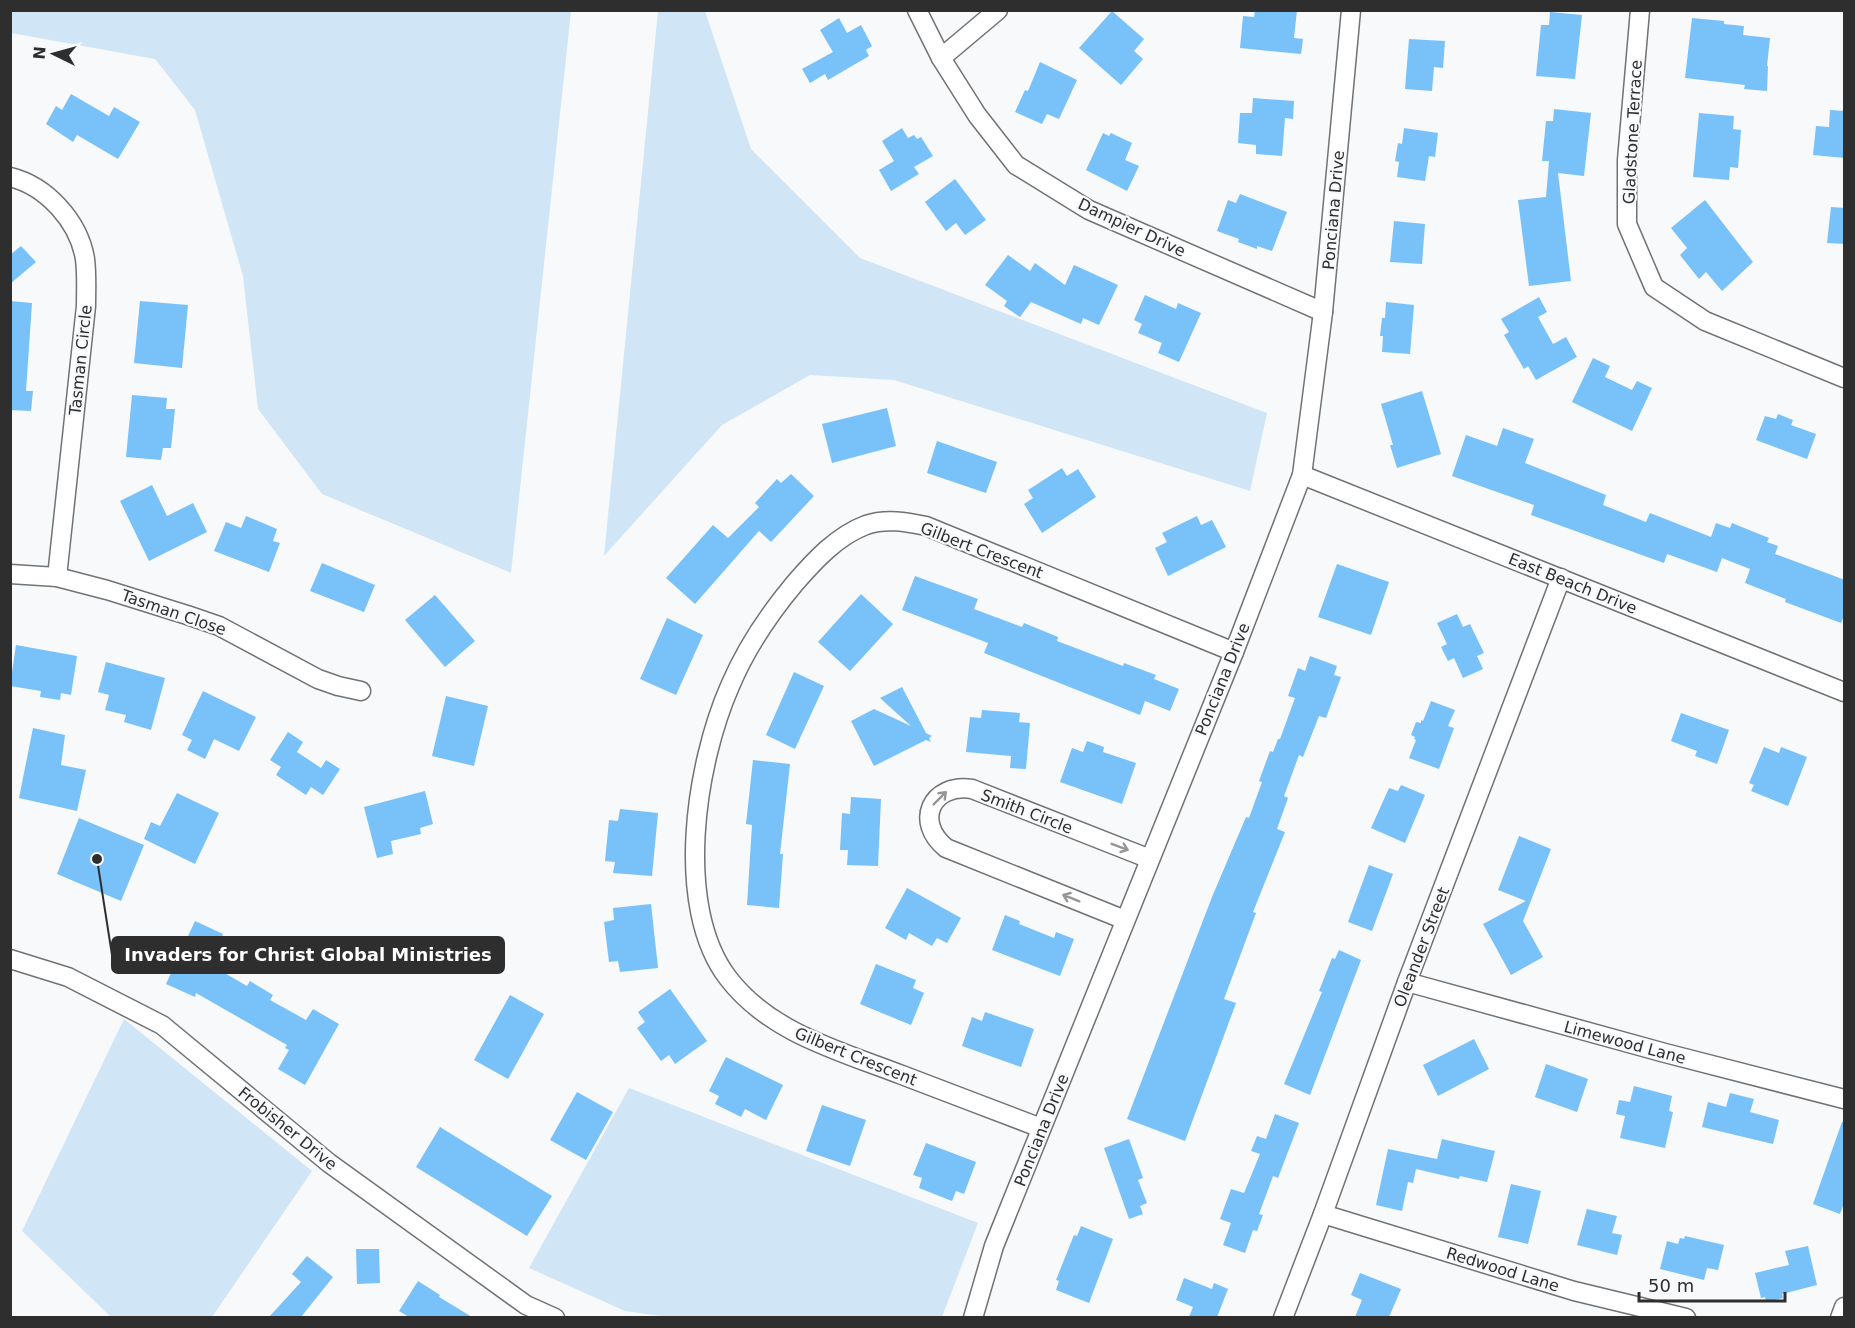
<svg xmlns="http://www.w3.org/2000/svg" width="1855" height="1328" viewBox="0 0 1855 1328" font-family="'DejaVu Sans',sans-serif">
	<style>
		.green { fill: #d0e5f6 }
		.building { fill: #79c1f9 }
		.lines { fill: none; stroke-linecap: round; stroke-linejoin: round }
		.minor-casing { stroke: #707273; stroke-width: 21 }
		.minor { stroke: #fff; stroke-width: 18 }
		.oneway { stroke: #969697 }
		.labels { text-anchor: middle; stroke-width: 4.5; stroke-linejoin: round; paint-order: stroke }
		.street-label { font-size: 16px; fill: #2e2e2f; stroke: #f8f9fb }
		.leader { fill: none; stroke: #2e2e2f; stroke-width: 2 }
		.callout-dot { fill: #2e2e2f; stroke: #f8f9fb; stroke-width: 2 }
		.callout { fill: #2e2e2f; stroke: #2e2e2f; stroke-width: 2 }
		.callout-label { font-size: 18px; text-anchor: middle; font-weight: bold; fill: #fff }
	</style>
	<rect width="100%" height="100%" fill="#f8f9fb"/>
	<g class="green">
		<path d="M10 11H571L511 573 322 494 258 409 243 276 195 110 155 59 11 33Z"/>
		<path d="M658 11H705L751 149 860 258 1267 413 1250 491 894 380 810 375 722 425 604 556Z"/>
		<path d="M124 1019 312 1171 212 1317H111L22 1231Z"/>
		<path d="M629 1088 978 1223 942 1317H668L625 1311 529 1268Z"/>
	</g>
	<g class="building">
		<path d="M1255 10H1297L1294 38 1303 39 1301 54 1240 48 1243 16 1254 17Z"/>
		<path d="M1112 11 1144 39 1134 51 1143 59 1121 85 1079 48Z"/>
		<path d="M1550 12 1582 15 1575 79 1536 76 1541 25H1549Z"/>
		<path d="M839 18 847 33 861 25 872 46 866 50 869 56 828 80 825 74 810 83 802 69 833 52 820 30Z"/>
		<path d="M1692 18 1724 21V24L1744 26 1743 35 1770 38 1767 66H1768L1767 91 1744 89 1745 85 1685 78Z"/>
		<path d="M1409 39 1445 41 1443 68 1434 67 1432 91 1405 89Z"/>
		<path d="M1040 62 1077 80 1059 119 1047 114 1042 124 1015 112 1025 90 1028 91Z"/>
		<path d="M71 94 109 116 114 107 140 122 118 159 77 135 73 142 46 124 56 106 62 110Z"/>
		<path d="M1253 98 1294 101 1293 119 1285 118 1282 156 1256 154V145L1238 143 1240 113H1252Z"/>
		<path d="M1554 109 1591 113 1584 176 1558 173 1571 281 1529 286 1518 200 1546 197 1549 161H1542L1546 121H1553Z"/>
		<path d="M1830 110 1845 111V158L1813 155 1816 126 1829 127Z"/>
		<path d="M1699 113 1734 116 1733 129 1741 130 1738 168 1730 167 1729 180 1693 177Z"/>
		<path d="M902 128 908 138 914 135 917 139 921 137 933 156 914 167 919 174 891 191 879 170 894 161 882 141Z"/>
		<path d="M1404 128 1438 133 1435 157 1429 156 1425 181 1397 177 1399 162 1395 161 1398 143 1402 144Z"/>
		<path d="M1103 133 1109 136 1111 133 1132 143 1125 160 1139 166 1127 191 1086 170Z"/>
		<path d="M955 179 986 220 965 235 956 223 946 231 925 202Z"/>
		<path d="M1240 194 1287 212 1272 251 1257 246V249L1238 242 1239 239 1217 231 1228 200 1236 203Z"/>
		<path d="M1705 200 1753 262 1722 291 1706 272 1699 279 1680 255 1687 248 1671 228Z"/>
		<path d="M1831 207 1845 208V244L1827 243Z"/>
		<path d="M1394 221 1425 224 1422 264 1390 262Z"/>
		<path d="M21 246 36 262 10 284V255Z"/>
		<path d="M1008 255 1030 271 1035 263 1065 285 1074 265 1118 285 1099 325 1083 318 1081 324 1031 302 1020 317 1004 306 1007 301 985 285Z"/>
		<path d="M1145 295 1176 309 1178 303 1201 313 1179 362 1158 353 1162 343 1138 333 1142 324 1134 320Z"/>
		<path d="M1539 297 1547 312 1538 317 1553 344 1566 337 1577 357 1536 380 1528 366 1524 369 1504 335 1509 332 1501 319Z"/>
		<path d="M10 301 32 303 26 391H33L31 411 10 410Z"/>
		<path d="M140 301 188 305 182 368 134 363Z"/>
		<path d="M1386 302 1414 305 1410 354 1382 352 1383 336H1380L1382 318H1385Z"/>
		<path d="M1593 358 1610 366 1605 377 1632 390 1637 381 1652 388 1632 431 1572 402Z"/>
		<path d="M1422 391 1441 454 1397 468 1390 445H1393L1381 404Z"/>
		<path d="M132 395 167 398 166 409H175L171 448H163L161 460 126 457Z"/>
		<path d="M887 408 896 446 832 463 822 424Z"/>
		<path d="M1778 414 1793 420 1791 425 1816 434 1807 459 1756 440 1765 416 1776 419Z"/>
		<path d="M1503 428 1534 439 1525 463 1606 495 1603 505 1646 522 1650 513 1711 537 1716 523 1730 528 1732 523 1769 538 1767 542 1778 546 1775 554 1845 580V613L1841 623 1785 602 1786 599 1745 583 1750 569 1722 558 1717 572 1667 554 1664 563 1531 515 1534 505 1452 476 1466 435 1497 446Z"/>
		<path d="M937 441 997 462 986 493 927 473Z"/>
		<path d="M1062 468 1067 476 1078 469 1096 497 1042 533 1024 504 1033 498 1028 490Z"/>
		<path d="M791 474 814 496 771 542 759 531 695 604 666 578 713 525 728 538 759 507 755 503 777 479 781 483Z"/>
		<path d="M152 485 167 516 193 503 207 532 149 561 120 501Z"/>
		<path d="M246 516 277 529 273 541 280 543 269 572 214 551 226 522 241 528Z"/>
		<path d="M1197 516 1201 525 1212 520 1226 547 1168 576 1155 548 1167 542 1162 533Z"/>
		<path d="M322 563 375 585 364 612 310 591Z"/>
		<path d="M1337 564 1389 582 1371 635 1318 617Z"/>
		<path d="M915 576 978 599 974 609 1022 627 1024 623 1058 637 1057 641 1123 666 1124 663 1156 675 1154 679 1179 689 1170 711 1145 701 1140 715 984 653 988 643 902 610Z"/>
		<path d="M861 594 893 624 850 671 818 642Z"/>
		<path d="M435 595 475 641 445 667 405 620Z"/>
		<path d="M1457 614 1463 627 1470 624 1484 653 1477 656 1483 669 1463 678 1454 658 1448 661 1441 647 1447 644 1437 623Z"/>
		<path d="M667 618 703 635 676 695 640 679Z"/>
		<path d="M16 645 77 656 71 695 61 693 60 700 40 697 41 691 10 686Z"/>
		<path d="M1310 656 1337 666 1334 675 1341 677 1326 718 1319 716 1303 757 1299 755 1284 796 1288 798 1277 829 1285 832 1253 912 1256 913 1224 999 1236 1003 1185 1141 1127 1119 1212 897 1246 817 1249 818 1262 782 1259 781 1270 751 1273 752 1278 739H1280L1295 698 1288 696 1298 668 1305 671Z"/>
		<path d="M106 662 165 678 151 730 124 722 126 715 105 710 109 695 98 692Z"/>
		<path d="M794 672 824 686 795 749 766 735Z"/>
		<path d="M902 687 926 733 932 736 929 738 931 742 926 740 874 766 851 721 874 709 911 726 880 698Z"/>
		<path d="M203 691 256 717 239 751 214 739 205 759 187 750 192 740 182 735Z"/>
		<path d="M446 696 488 706 474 766 432 756Z"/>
		<path d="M1431 701 1455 710 1448 726 1454 728 1439 769 1409 758 1416 740 1414 739 1415 737 1411 735 1416 722 1421 723V720L1423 721Z"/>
		<path d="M982 710 1020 713 1019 722 1030 723 1026 769 1010 768 1011 756 966 752 970 717 981 718Z"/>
		<path d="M1681 713 1729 730 1717 764 1695 756 1697 751 1671 741Z"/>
		<path d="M33 728 65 735 61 765 86 770 77 811 19 798Z"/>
		<path d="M288 732 303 742 297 752 321 768 326 760 340 769 323 795 311 787 306 795 276 775 281 767 270 760Z"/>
		<path d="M1087 741 1104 747 1103 752 1136 763 1122 804 1060 782 1072 748 1083 752Z"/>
		<path d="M1764 747 1779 753 1781 747 1807 757 1788 806 1751 791 1754 785 1749 783Z"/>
		<path d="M753 760 790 764 780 854H783L779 908 747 905 752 825 746 824Z"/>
		<path d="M1401 785 1425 795 1405 843 1371 828 1389 788 1398 791Z"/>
		<path d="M425 791 433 824 420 828 421 834 391 841 393 854 377 858 364 807Z"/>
		<path d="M177 793 219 813 195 864 144 839 151 822 160 826Z"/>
		<path d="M851 797 881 799 878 866 847 865 848 850H840L842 813 850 814Z"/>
		<path d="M620 809 658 813 652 876 613 873 615 862 605 861 609 820 618 821Z"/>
		<path d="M79 818 144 845 121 901 57 874Z"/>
		<path d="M1519 836 1551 849 1523 921 1543 957 1511 975 1483 924 1526 901 1498 890Z"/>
		<path d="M1369 865 1393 874 1372 931 1348 922Z"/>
		<path d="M907 888 961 918 947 943 937 938 932 946 909 933 906 940 885 928Z"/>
		<path d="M651 904 658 968 620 972 618 961 609 962 604 922 614 920 613 908Z"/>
		<path d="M1005 915 1020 921 1019 924 1054 938 1056 932 1074 939 1060 976 992 950Z"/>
		<path d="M195 921 223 934 214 953 219 956 214 967 247 986 250 981 273 995 270 1000 306 1020 313 1009 339 1024 305 1085 278 1069 289 1050 285 1048 287 1045 196 993 195 997 166 984Z"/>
		<path d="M1339 950 1361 960 1310 1095 1284 1084 1322 992 1319 991 1332 958 1335 959Z"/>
		<path d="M876 964 916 980 913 988 924 993 911 1025 860 1004Z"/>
		<path d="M670 989 707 1041 675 1064 669 1055 661 1061 637 1028 645 1022 638 1012Z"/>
		<path d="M510 995 544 1014 508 1079 474 1060Z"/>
		<path d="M985 1012 1034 1029 1021 1067 962 1046 972 1017 982 1021Z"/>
		<path d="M1474 1039 1489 1069 1438 1096 1423 1065Z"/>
		<path d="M726 1057 783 1085 766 1120 745 1109 741 1117 715 1104 719 1096 709 1091Z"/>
		<path d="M1546 1064 1588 1079 1577 1112 1535 1097Z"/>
		<path d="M1634 1086 1672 1096 1669 1111 1673 1112 1665 1148 1620 1138 1625 1116 1616 1114 1619 1100 1630 1102Z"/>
		<path d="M577 1092 613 1112 586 1160 550 1140Z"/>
		<path d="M1730 1093 1754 1099 1750 1112 1779 1120 1773 1144 1702 1127 1708 1102 1726 1107Z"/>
		<path d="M822 1105 866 1120 850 1166 806 1151Z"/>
		<path d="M1275 1114 1299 1123 1278 1178 1273 1176 1259 1214 1263 1215 1257 1231 1253 1230 1245 1253 1223 1245 1231 1223 1220 1219 1231 1189 1244 1193 1260 1154 1251 1151 1257 1136 1266 1139Z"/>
		<path d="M1842 1122H1845V1201L1840 1214 1813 1204Z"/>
		<path d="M440 1127 552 1196 527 1236 416 1167Z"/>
		<path d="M1129 1139 1143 1178 1138 1180 1147 1203 1140 1206 1143 1214 1129 1219 1104 1148Z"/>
		<path d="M1442 1139 1495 1151 1487 1182 1460 1176 1459 1179 1416 1169 1413 1183 1408 1182 1402 1211 1376 1205 1388 1149 1437 1159Z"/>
		<path d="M926 1143 976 1162 964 1194 956 1191 952 1201 919 1188 922 1178 913 1175Z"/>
		<path d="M1511 1184 1541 1191 1528 1244 1498 1237Z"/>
		<path d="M1587 1209 1617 1216 1612 1233 1622 1235 1617 1255 1577 1245Z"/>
		<path d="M1081 1226 1113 1239 1089 1303 1056 1290 1059 1281 1056 1280 1074 1235 1077 1236Z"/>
		<path d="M1685 1236 1724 1245 1718 1270 1707 1268 1704 1280 1660 1269 1667 1241 1678 1244 1680 1238 1684 1239Z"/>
		<path d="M1808 1246 1817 1285 1782 1294 1783 1298 1766 1302 1765 1297 1761 1298 1755 1273 1789 1265 1785 1251Z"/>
		<path d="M356 1249H379L380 1283 357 1284Z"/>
		<path d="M307 1256 333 1277 301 1317H269L301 1282 292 1274Z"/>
		<path d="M1360 1273 1401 1289 1389 1317H1355L1362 1300 1351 1295Z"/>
		<path d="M1184 1278 1212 1289 1214 1283 1228 1289 1217 1317H1189L1193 1307 1176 1300Z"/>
		<path d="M418 1281 440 1295 439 1297 472 1317H409L399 1311Z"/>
	</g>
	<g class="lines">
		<g class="minor-casing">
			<g id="minor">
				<path d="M917 10 941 58 977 115 1016 165 1089 210 1323 312"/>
				<path d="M1640 10 1627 160V224L1654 287 1705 321 1844 378"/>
				<path d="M941 58 998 10"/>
				<path d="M10 177C47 186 79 222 85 259 87 275 86 290 86 306L57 577"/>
				<path d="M1302 475 1844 692"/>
				<path d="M10 574 57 577 107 590 187 615 219 626 318 679 338 686 361 691"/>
				<path d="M1125 920 946 848C914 822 931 783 972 789L1150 859"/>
				<path d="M10 959 68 977 162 1025 329 1163 526 1305 555 1318"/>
				<path d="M1407 982 1665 1053 1844 1099"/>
				<path d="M1041 1128C995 1110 948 1093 902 1075 840 1051 770 1033 728 978 673 906 696 763 730 686 746 648 769 614 795 583 815 560 837 536 866 525 886 518 907 522 926 526L1234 652"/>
				<path d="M1323 1214 1574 1291 1686 1318"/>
				<path d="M973 1318 994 1246 1234 652 1302 475 1323 312 1351 10"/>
				<path d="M1283 1318 1323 1214 1407 982 1561 578"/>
				<path d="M1840 1318 1844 1307"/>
			</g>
		</g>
		<use href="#minor" class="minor"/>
	</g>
	<defs><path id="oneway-shaft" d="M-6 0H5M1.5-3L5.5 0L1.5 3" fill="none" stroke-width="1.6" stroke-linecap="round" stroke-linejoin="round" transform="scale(1.5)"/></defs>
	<g class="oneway">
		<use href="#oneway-shaft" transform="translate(940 798) rotate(-45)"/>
		<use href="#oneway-shaft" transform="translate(1120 847) rotate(21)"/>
		<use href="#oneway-shaft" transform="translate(1071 898) rotate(-158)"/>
	</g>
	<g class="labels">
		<g class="street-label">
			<text transform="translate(1632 132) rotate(-87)" y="6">Gladstone Terrace</text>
			<text transform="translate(1333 210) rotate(-85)" y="6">Ponciana Drive</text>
			<text transform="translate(1132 227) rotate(25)" y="6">Dampier Drive</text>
			<text transform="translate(80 360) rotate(-84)" y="6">Tasman Circle</text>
			<text transform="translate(982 550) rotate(21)" y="6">Gilbert Crescent</text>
			<text transform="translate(1573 583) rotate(22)" y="6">East Beach Drive</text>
			<text transform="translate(174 612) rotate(19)" y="6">Tasman Close</text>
			<text transform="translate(1222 679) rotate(-68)" y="6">Ponciana Drive</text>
			<text transform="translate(1027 811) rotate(21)" y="6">Smith Circle</text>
			<text transform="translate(1421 947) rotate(-69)" y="6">Oleander Street</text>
			<text transform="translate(1625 1042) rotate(15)" y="6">Limewood Lane</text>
			<text transform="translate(856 1056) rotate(22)" y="6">Gilbert Crescent</text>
			<text transform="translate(288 1128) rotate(39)" y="6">Frobisher Drive</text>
			<text transform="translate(1041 1130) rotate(-68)" y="6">Ponciana Drive</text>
			<text transform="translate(1503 1269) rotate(17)" y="6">Redwood Lane</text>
		</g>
	</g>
	<path class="leader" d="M97 859L112 955"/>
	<circle class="callout-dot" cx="97" cy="859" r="6"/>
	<rect class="callout" x="112" y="937" width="392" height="36" rx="6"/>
	<g class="callout-label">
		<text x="308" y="961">Invaders for Christ Global Ministries</text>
	</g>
	<rect width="1855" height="1328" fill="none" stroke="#2e2e2f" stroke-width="24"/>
	<g transform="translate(54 54) rotate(275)" stroke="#f8f9fb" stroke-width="4.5" paint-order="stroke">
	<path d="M0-4.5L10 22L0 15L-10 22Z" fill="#2e2e2f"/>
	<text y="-9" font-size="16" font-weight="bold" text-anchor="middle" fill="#2e2e2f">N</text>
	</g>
	<path d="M1639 1292v9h146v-9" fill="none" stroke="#2e2e2f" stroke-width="3"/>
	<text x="1648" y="1292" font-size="18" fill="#2e2e2f" stroke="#f8f9fb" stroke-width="4.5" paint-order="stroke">50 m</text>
</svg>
